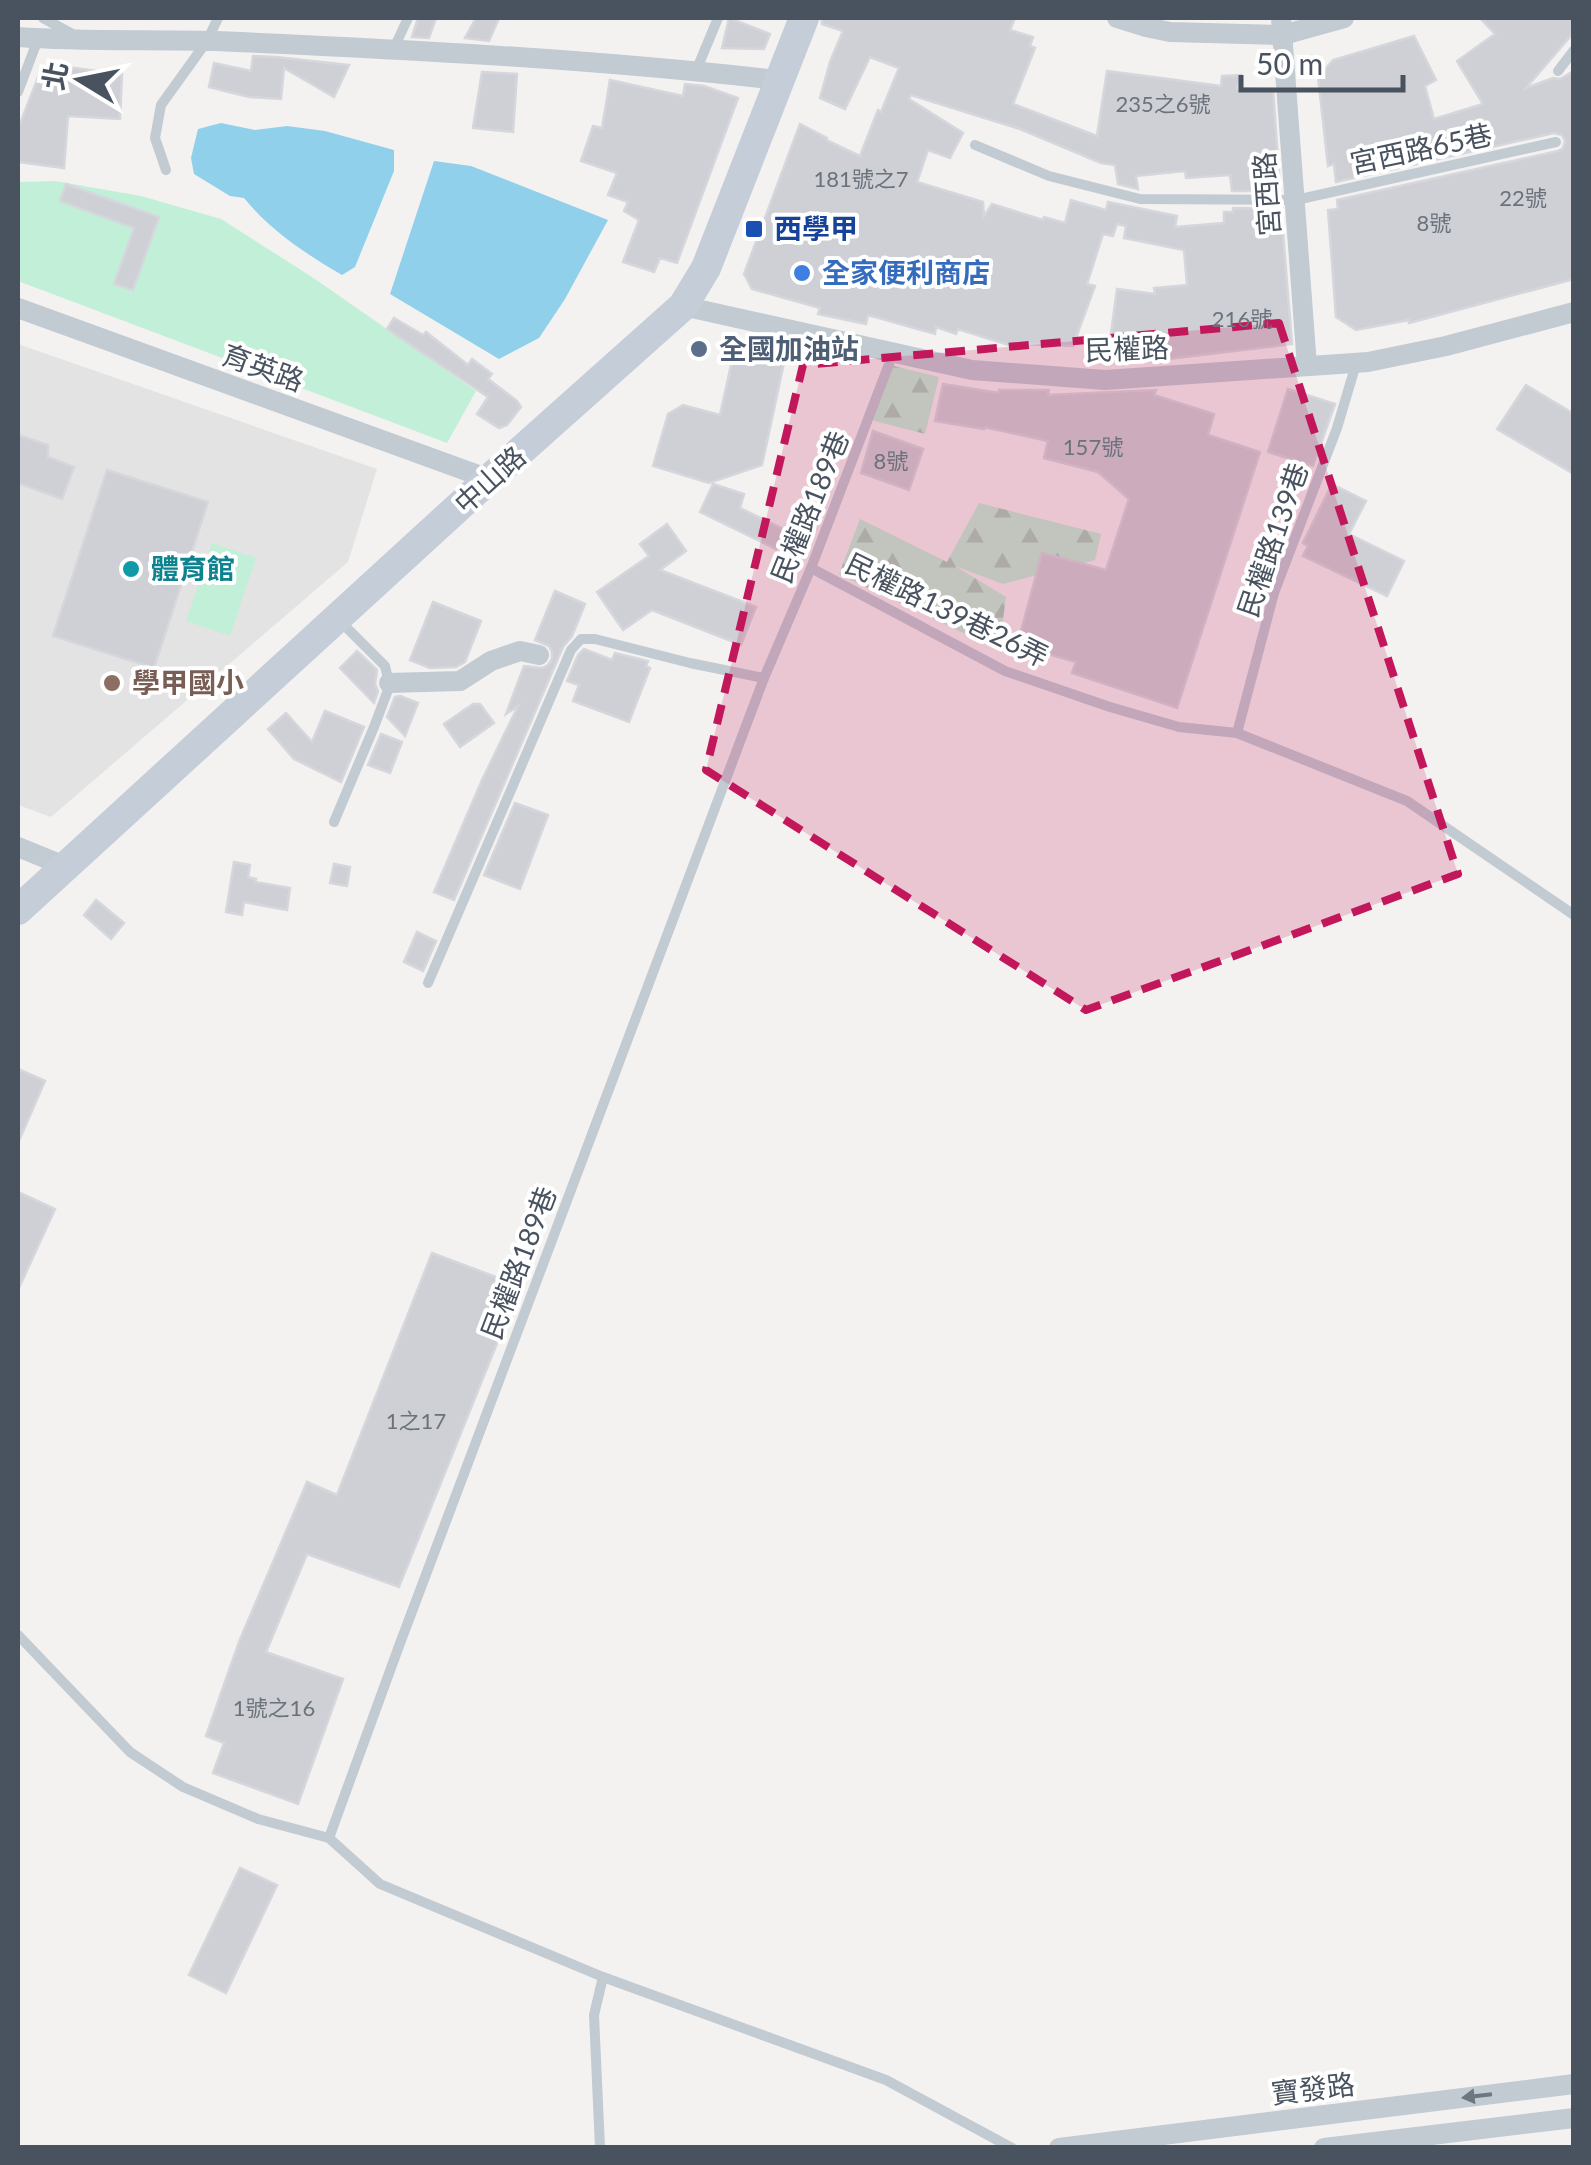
<svg xmlns="http://www.w3.org/2000/svg" width="1591" height="2165" viewBox="0 0 1591 2165" font-family="Lato,'Noto Sans TC',sans-serif">
	<style>
		.education { fill: #e4e3e3 }
		.forest { fill: url(#forest-firs) }
		.green { fill: #c2efd7 }
		.water { fill: #90d0eb }
		.building { fill: #ced0d5; stroke: #d5d7dc; stroke-width: 2.5 }
		.lines { fill: none; stroke-linecap: round; stroke-linejoin: round }
		.lane { stroke: #c2cad2; stroke-width: 10 }
		.street { stroke: #c2cad2; stroke-width: 20 }
		.secondary { stroke: #c5cdd9; stroke-width: 30 }
		.oneway { fill: #6d7782 }
		.marked { fill: #c2185b; fill-opacity: 0.2; stroke: #c2185b; stroke-width: 8; stroke-dasharray: 20 12; stroke-linejoin: round }
		.transit-dot { fill: #1a4fb4; stroke: #fff; stroke-width: 4 }
		.shop-dot { fill: #3f7fe0; stroke: #fff; stroke-width: 4 }
		.service-dot { fill: #5c6f8a; stroke: #fff; stroke-width: 4 }
		.culture-dot { fill: #0f9aa8; stroke: #fff; stroke-width: 4 }
		.education-dot { fill: #8d6e63; stroke: #fff; stroke-width: 4 }
		.labels { text-anchor: middle; stroke-width: 8; stroke-linejoin: round; paint-order: stroke }
		.number-label { font-size: 22px; fill: #6a727c }
		.street-label { font-size: 28px; fill: #49535f; stroke: #fff }
		.transit-label { font-size: 28px; font-weight: bold; fill: #164399; stroke: #fff; text-anchor: start }
		.shop-label { font-size: 28px; font-weight: bold; fill: #366cbe; stroke: #fff; text-anchor: start }
		.service-label { font-size: 28px; font-weight: bold; fill: #4e5e75; stroke: #fff; text-anchor: start }
		.culture-label { font-size: 28px; font-weight: bold; fill: #0d838f; stroke: #fff; text-anchor: start }
		.education-label { font-size: 28px; font-weight: bold; fill: #785e54; stroke: #fff; text-anchor: start }
	</style>
	<defs>
		<pattern id="forest-firs" width="22" height="20" patternUnits="userSpaceOnUse" patternTransform="scale(2.5)"><rect width="22" height="20" fill="#c2efd7"/><path d="M5 1l3.5 6h-7zM16 11l3.5 6h-7z" fill="#a8cfbb"/></pattern>
	</defs>
	<rect width="100%" height="100%" fill="#f3f2f1"/>
	<path class="education" d="M18 344 377 469 348 562 51 817 18 805Z"/>
	<g class="forest">
		<path d="M890 365 939 377 925 434 871 420Z"/>
		<path d="M979 503 1101 534 1095 560 1003 584 955 566 1006 597 999 650 839 574 860 519 947 562Z"/>
	</g>
	<g class="green">
		<path d="M55 181 141 196 221 219 315 279 476 391 447 443 18 281V182Z"/>
		<path d="M212 543 256 558 230 636 186 621Z"/>
	</g>
	<g class="water">
		<path d="M221 123 255 130 287 126 325 131 394 150V171L355 267 342 275C307 255 269 229 244 198L230 196 194 174 191 158 198 129Z"/>
		<path d="M434 161 471 166 608 220 565 299 539 338 499 359 390 294Z"/>
	</g>
	<g class="building">
		<path d="M418 18H436L429 38 412 37Z"/>
		<path d="M476 18H499L489 41 465 38Z"/>
		<path d="M729 18 770 34 764 49 722 48Z"/>
		<path d="M822 18H1015L1010 30 1033 37 1030 46 1035 48 1013 104 1097 136 1107 71 1221 86 1222 76 1241 75 1237 88 1273 89 1280 191H1232L1230 175 1186 178 1185 171 1136 176 1138 189 1118 184 1115 165 1101 163 1020 129 911 95 909 99 963 133 950 158 928 150 917 182 983 202 984 216 992 204 1043 220 1044 217 1065 223 1071 200 1106 210 1108 202 1177 216 1175 227 1224 223V212H1233V208L1281 209 1292 344 1168 359 1167 362H1160L1108 356 1117 289 1155 294 1154 288 1187 285 1184 250 1124 238 1126 226 1117 224 1113 236 1103 234 1087 284 1095 286 1073 346 1019 344 1018 348 958 329 956 334 936 327 935 334 868 315 866 324 818 314 820 308 752 289 744 274 800 124 827 138 826 140 860 156 878 110 881 112 899 68 870 57 845 109 820 98 830 62 843 31 822 24Z"/>
		<path d="M1480 18H1574V32L1526 88 1553 78 1560 79 1574 71V279L1409 323V320L1356 330 1336 317 1328 210 1338 209 1337 200 1558 151 1563 148 1565 141 1562 135 1554 133 1336 182 1334 164 1328 166 1318 77 1333 60 1414 36 1436 80 1425 86 1434 119 1483 104 1457 61 1495 34Z"/>
		<path d="M253 56 276 57 349 65 334 97 284 68 281 99 249 97 209 87 214 63 251 71Z"/>
		<path d="M66 67 122 74 120 119 68 116 64 168 18 162V129L39 75H65Z"/>
		<path d="M482 72 517 74 513 132 473 128Z"/>
		<path d="M610 80 683 96 685 84 704 86 738 98 677 263 660 258 654 272 623 262 639 220 624 211 628 202 608 195 617 173 581 161 593 126 602 128Z"/>
		<path d="M66 184 159 217 133 290 114 284 134 228 60 201Z"/>
		<path d="M394 318 423 335 426 332 468 365 472 359 492 374 488 379 517 401 521 407 507 425 499 428 477 414 488 397 387 329Z"/>
		<path d="M735 347 785 358 762 465 709 483 653 466 668 414 683 405 720 415Z"/>
		<path d="M943 384 999 393V390H1049L1048 395 1156 390 1154 395 1214 414 1208 435 1260 452 1177 708 1072 673 1076 662 1037 651 1040 640 1020 635 1042 553 1106 570 1129 499 1098 472 1044 458 1048 441 984 427V429L935 421Z"/>
		<path d="M1526 385 1574 414V474L1497 429Z"/>
		<path d="M1288 389 1335 404 1313 466 1268 452Z"/>
		<path d="M873 431 923 449 909 490 861 473Z"/>
		<path d="M18 435 48 445V457L74 467 62 499 18 483Z"/>
		<path d="M107 470 208 502 154 668 53 636Z"/>
		<path d="M713 484 744 494 740 508 785 530 776 549 700 512Z"/>
		<path d="M1332 484 1366 501 1349 534 1404 561 1387 596 1303 556 1308 546 1303 543Z"/>
		<path d="M667 524 686 551 660 570 756 607 741 645 652 610 623 630 597 592 649 556 640 544Z"/>
		<path d="M555 591 585 604 572 636 563 647 454 900 434 892 482 780 518 706 506 714 524 666 542 668 548 665 552 659V652L549 646 535 640Z"/>
		<path d="M433 602 481 621 465 662 456 667 430 668 410 660Z"/>
		<path d="M584 649 612 660 615 653 648 661 646 666 650 668 629 722 573 701 579 685 567 681 578 655Z"/>
		<path d="M357 651 377 670 375 684 378 691 374 703 340 668Z"/>
		<path d="M400 696 418 703 405 736 387 717 395 697Z"/>
		<path d="M473 704H480L494 723 460 747 444 724Z"/>
		<path d="M325 711 364 727 341 782 294 759 268 729 286 713 312 742Z"/>
		<path d="M381 734 402 742 390 773 368 765Z"/>
		<path d="M515 803 548 815 520 889 484 875Z"/>
		<path d="M234 862 250 865 248 877 256 879 255 882 290 888 287 910 244 902 242 915 226 912Z"/>
		<path d="M334 864 350 867 347 886 330 883Z"/>
		<path d="M96 900 124 923 111 939 84 915Z"/>
		<path d="M417 932 436 941 423 971 404 962Z"/>
		<path d="M18 1069 45 1081 18 1143Z"/>
		<path d="M18 1192 55 1209 18 1290Z"/>
		<path d="M432 1253 520 1286 399 1587 307 1554 266 1652 343 1679 298 1804 213 1773 224 1743 206 1736 239 1642 307 1482 337 1495Z"/>
		<path d="M240 1868 277 1885 226 1993 189 1975Z"/>
	</g>
	<g class="lines">
		<g class="lane">
			<path d="M43 18 76 36"/>
			<path d="M394 48 408 18"/>
			<path d="M696 71 718 18"/>
			<path d="M1558 71 1574 50"/>
			<path d="M18 92 38 39"/>
			<path d="M975 145 1049 176 1140 199 1296 200 1556 142"/>
			<path d="M166 170 155 138 161 105 207 41 218 18"/>
			<path d="M811 568 1005 671 1110 707 1179 727 1237 733 1407 801 1574 915"/>
			<path d="M1237 733 1274 593 1337 428 1356 364"/>
			<path d="M334 822 374 727 388 690 389 683 385 666 341 622"/>
			<path d="M428 983 571 650 581 639H595L690 663 764 678"/>
			<path d="M18 1635 130 1752 183 1787 258 1819 329 1838 399 1646 764 678 811 568 894 351"/>
			<path d="M329 1838 380 1884 603 1977 886 2080 1012 2148"/>
			<path d="M600 2148 594 2015 603 1977"/>
		</g>
		<g class="street">
			<path d="M1117 18 1146 27 1170 32 1283 35 1344 18"/>
			<path d="M1281 18 1307 366"/>
			<path d="M18 37C84 42 150 39 216 41 403 49 591 59 778 80"/>
			<path d="M683 306 972 370 1105 380 1368 362 1446 346 1574 312"/>
			<path d="M18 308 489 479"/>
			<path d="M389 683 460 681 491 661 520 651 539 655"/>
			<path d="M18 847 67 867"/>
			<path d="M1059 2148 1574 2084"/>
			<path d="M1324 2148 1574 2118"/>
		</g>
		<path class="secondary" d="M18 910 489 479 683 306 706 268 804 18"/>
	</g>
	<defs><path id="oneway-solid" d="M-6-.8H1V-3.2L6.5 0L1 3.2V.8H-6Z" transform="scale(2.5)"/></defs>
	<use class="oneway" href="#oneway-solid" transform="translate(1477 2096) rotate(173)"/>
	<path class="marked" d="M1279 323 1458 874 1086 1010 706 770 803 365Z"/>
	<rect class="transit-dot" x="744" y="219" width="20" height="20" rx="5"/>
	<circle class="shop-dot" cx="802" cy="273" r="10"/>
	<circle class="service-dot" cx="699" cy="349" r="10"/>
	<circle class="culture-dot" cx="131" cy="569" r="10"/>
	<circle class="education-dot" cx="112" cy="683" r="10"/>
	<g class="labels">
		<g class="number-label">
			<text x="1163" y="112">235之6號</text>
			<text x="861" y="187">181號之7</text>
			<text x="1523" y="206">22號</text>
			<text x="1434" y="231">8號</text>
			<text x="1242" y="327">216號</text>
			<text x="1093" y="455">157號</text>
			<text x="891" y="469">8號</text>
			<text x="416" y="1429">1之17</text>
			<text x="274" y="1716">1號之16</text>
		</g>
		<g class="street-label">
			<text transform="translate(1421 149) rotate(-12)" y="10">宮西路65巷</text>
			<text transform="translate(1267 194) rotate(-94)" y="10">宮西路</text>
			<text transform="translate(1127 349) rotate(-2)" y="10">民權路</text>
			<text transform="translate(263 368) rotate(20)" y="10">育英路</text>
			<text transform="translate(490 480) rotate(-42)" y="10">中山路</text>
			<text transform="translate(810 507) rotate(-68)" y="10">民權路189巷</text>
			<text transform="translate(1273 540) rotate(-71)" y="10">民權路139巷</text>
			<text transform="translate(947 610) rotate(26)" y="10">民權路139巷26弄</text>
			<text transform="translate(519 1263) rotate(-69)" y="10">民權路189巷</text>
			<text transform="translate(1313 2089) rotate(-7)" y="10">寶發路</text>
		</g>
		<g class="transit-label">
			<text x="774" y="239">西學甲</text>
		</g>
		<g class="shop-label">
			<text x="822" y="283">全家便利商店</text>
		</g>
		<g class="service-label">
			<text x="719" y="359">全國加油站</text>
		</g>
		<g class="culture-label">
			<text x="151" y="579">體育館</text>
		</g>
		<g class="education-label">
			<text x="132" y="693">學甲國小</text>
		</g>
	</g>
	<rect width="1591" height="2165" fill="none" stroke="#49535f" stroke-width="40"/>
	<g transform="translate(80 80) rotate(280)" stroke="#ffffff" stroke-width="8" paint-order="stroke">
	<path d="M0-8L18 38L0 25L-18 38Z" fill="#49535f"/>
	<text y="-15" font-size="28" font-weight="bold" text-anchor="middle" fill="#49535f">北</text>
	</g>
	<path d="M1241 75v15h162v-15" fill="none" stroke="#49535f" stroke-width="5"/>
	<text x="1256" y="75" font-size="30" fill="#49535f" stroke="#ffffff" stroke-width="8" paint-order="stroke">50 m</text>
</svg>
